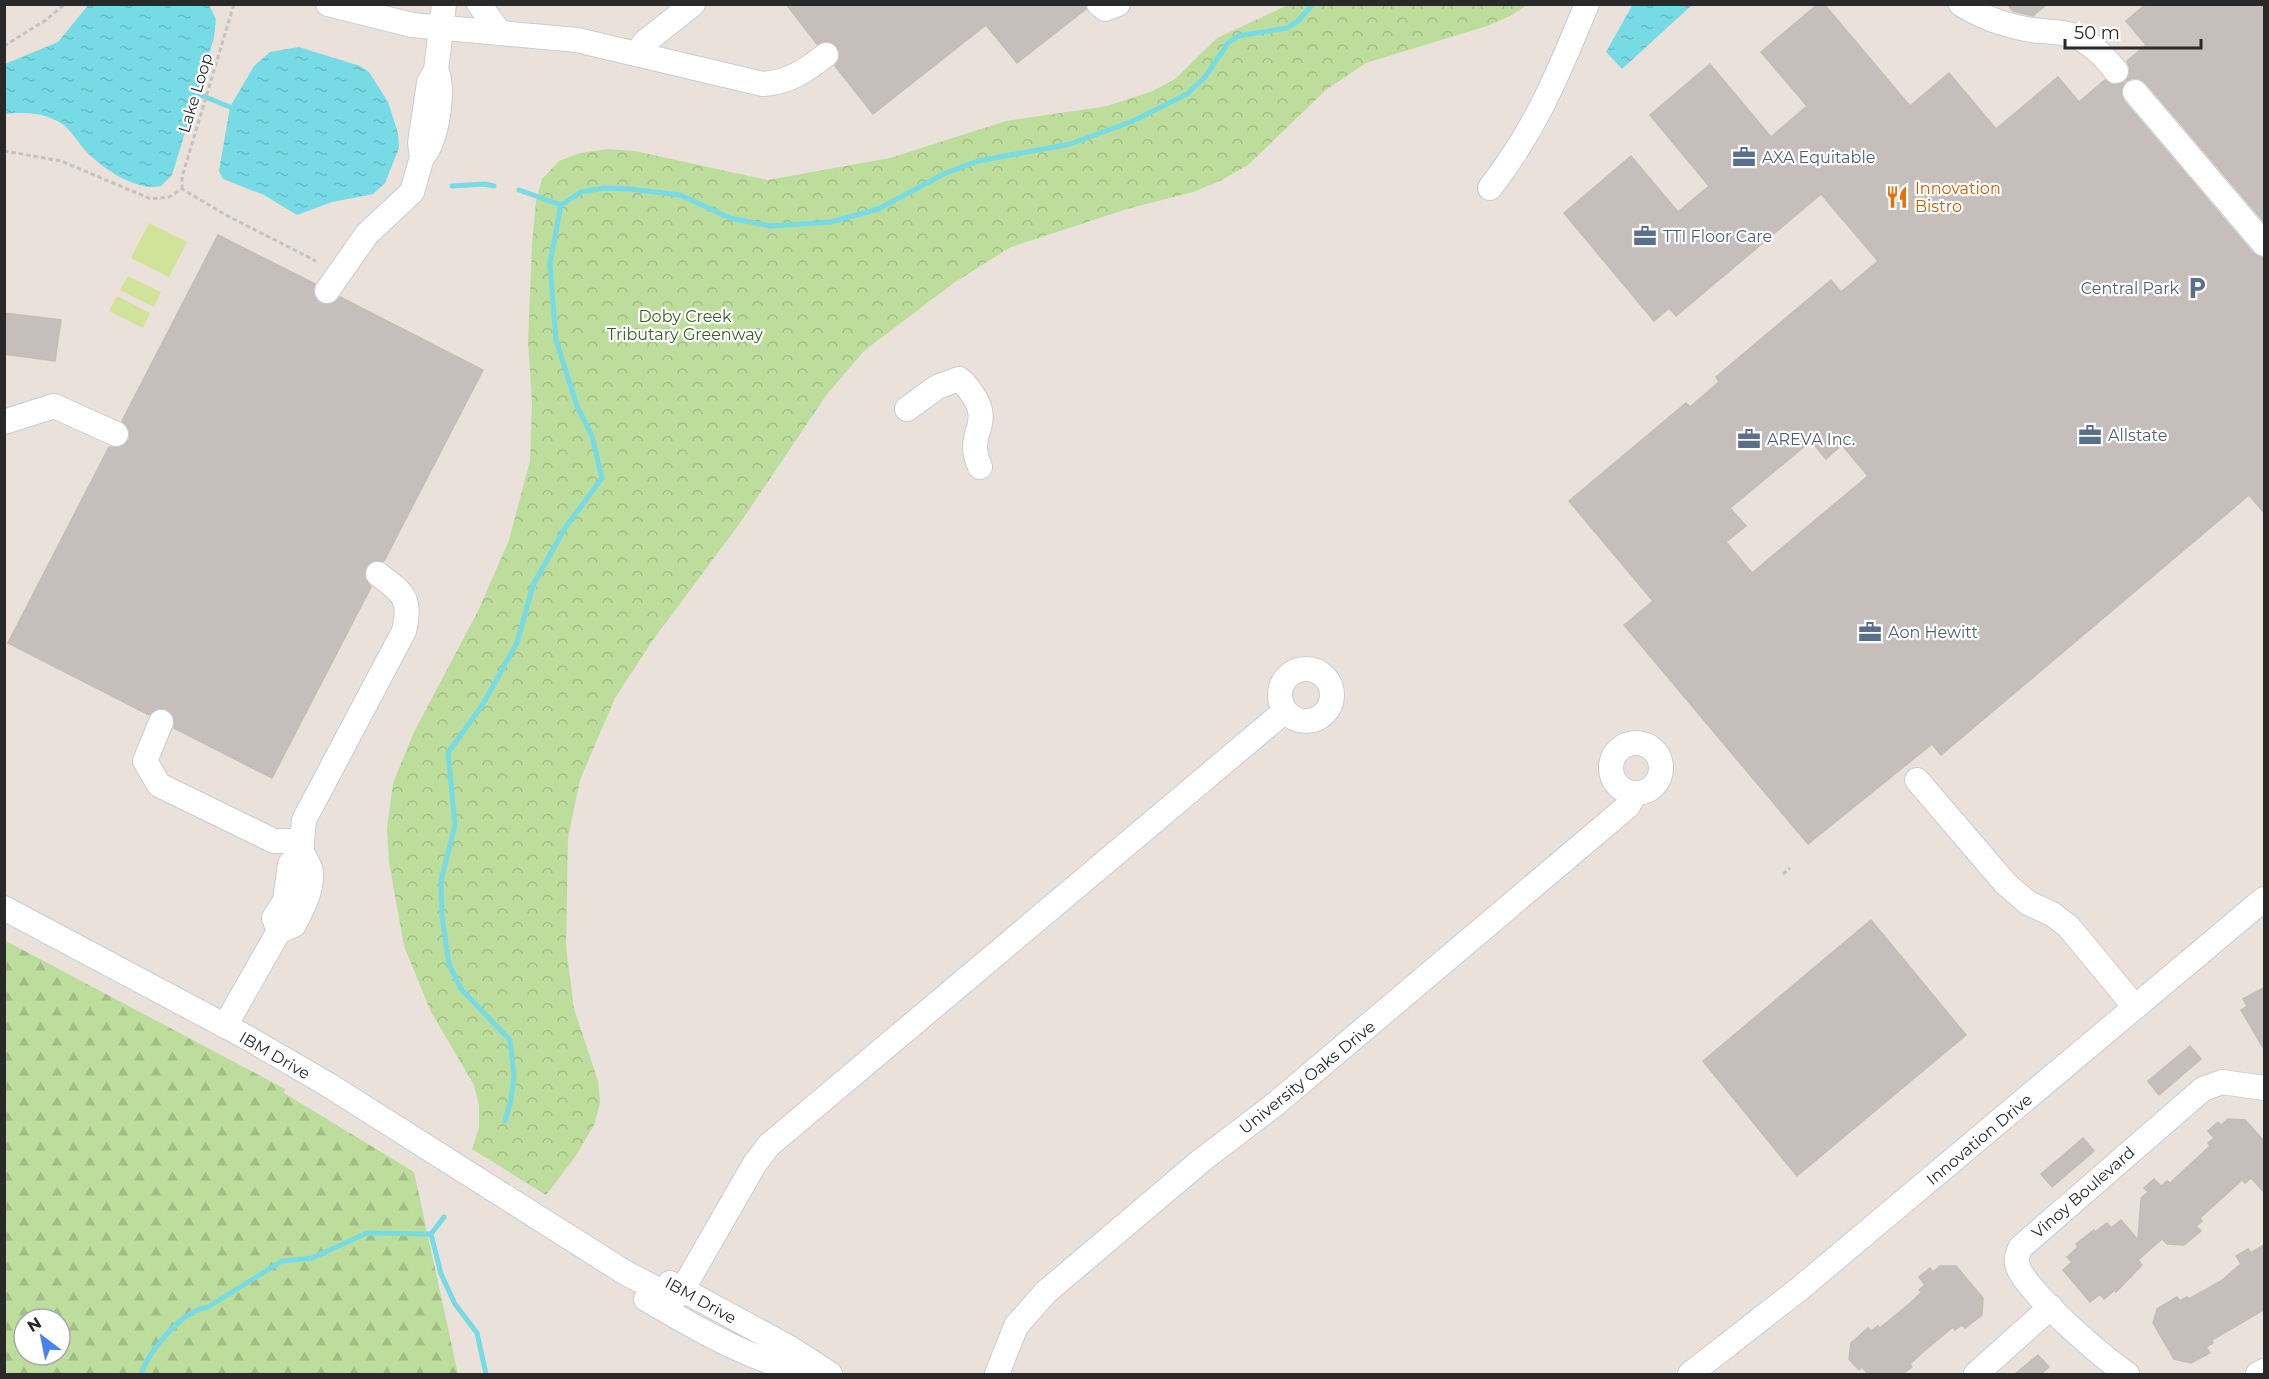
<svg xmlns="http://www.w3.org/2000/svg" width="2269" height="1379" viewBox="0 0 2269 1379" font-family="Montserrat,sans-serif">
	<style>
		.forest { fill: url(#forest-firs); fill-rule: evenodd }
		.park { fill: url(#park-crowns) }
		.pitch { fill: #d1e398 }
		.water { fill: url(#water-ripples) }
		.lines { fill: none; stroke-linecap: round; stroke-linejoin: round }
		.stream { stroke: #76dbe5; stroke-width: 5 }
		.building { fill: #c5bebb; stroke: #c5bdb5; stroke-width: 1.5; fill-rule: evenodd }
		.minor-casing { stroke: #c7cdd5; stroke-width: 26 }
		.path { stroke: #c3c3c3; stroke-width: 3; stroke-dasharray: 4.5 3; stroke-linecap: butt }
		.minor { stroke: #fff; stroke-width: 24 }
		.labels { text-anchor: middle; stroke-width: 4.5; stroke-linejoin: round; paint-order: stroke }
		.street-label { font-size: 16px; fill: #292929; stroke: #fff }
		.service-label { font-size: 16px; fill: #4e5e75; stroke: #fff; text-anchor: start }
		.food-label { font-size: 16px; fill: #c56008; stroke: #fff; text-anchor: start }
		.park-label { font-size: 16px; fill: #385f1f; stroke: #fff }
	</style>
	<defs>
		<pattern id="forest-firs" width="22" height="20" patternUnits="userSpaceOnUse" patternTransform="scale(1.5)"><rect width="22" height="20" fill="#bddd9c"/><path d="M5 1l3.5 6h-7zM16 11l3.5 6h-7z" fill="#a2be86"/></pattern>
		<pattern id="park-crowns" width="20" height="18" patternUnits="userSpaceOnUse" patternTransform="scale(1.5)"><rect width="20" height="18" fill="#bddd9c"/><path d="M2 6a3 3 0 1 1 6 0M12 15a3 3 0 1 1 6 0" fill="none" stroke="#a2be86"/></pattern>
		<pattern id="water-ripples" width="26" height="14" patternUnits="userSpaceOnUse" patternTransform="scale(1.5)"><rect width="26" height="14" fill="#76dbe5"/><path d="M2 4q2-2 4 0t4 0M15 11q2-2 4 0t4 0" fill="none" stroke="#66bcc4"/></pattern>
	</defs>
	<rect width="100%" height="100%" fill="#eae1db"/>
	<path class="forest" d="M4 940 285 1089 284 1093 414 1172 458 1374H5ZM24 1319H60V1355H24Z"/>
	<path class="park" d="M1288 5H1527L1510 16 1487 26 1366 63 1326 90 1248 165 1220 181 1193 192 1127 209 1011 247 955 282 864 351 827 394 740 523 653 640 615 698 580 780 568 838 566 946 574 1009 598 1081 600 1103 594 1125 575 1157 546 1195 472 1149 479 1128V1105L474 1085 431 1012 404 946 389 862 387 828 393 783 414 732 478 611 509 540 530 461 532 404 528 340 532 244 536 201 542 179 559 161 580 153 608 149 635 151 768 180 890 158 1006 121 1107 106 1153 91 1175 79 1217 38Z"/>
	<g class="pitch">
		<path d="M149 223 187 242 169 277 131 258Z"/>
		<path d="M128 276 161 292 154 307 120 290Z"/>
		<path d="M117 296 150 313 143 328 109 311Z"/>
	</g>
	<g class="water">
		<path d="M89 4 209 5 216 19 214 38 172 175 161 186C136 192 100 167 84 149 76 140 70 128 59 122 43 112 22 112 5 114V64L58 42Z"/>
		<path d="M1633 4 1692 5 1622 69 1606 52Z"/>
		<path d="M299 47 360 66 369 72 388 102 398 133 399 148 385 183 373 194 332 202 297 215 264 195 223 179 219 171 230 107 254 66 270 52Z"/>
	</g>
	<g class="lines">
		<g class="stream">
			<path d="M198 94 230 107"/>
			<path d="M452 186 485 184 494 186"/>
			<path d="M519 190 561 205"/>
			<path d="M505 1121 511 1100 514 1075 510 1040 461 989 449 964 442 917 441 881 455 825 448 753 483 704 517 643 533 585 565 528 602 478 592 436 577 406 556 340 550 263 561 205 581 192 604 188 629 189 680 195 730 218 770 226 831 222 878 209 946 173 978 161 1070 144 1133 121 1187 94 1205 77 1228 43 1238 36 1287 28 1298 21 1313 4"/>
			<path d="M444 1217 431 1234 441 1274 455 1304 477 1333 486 1374"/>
			<path d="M141 1374C149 1351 182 1310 208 1307L282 1261 312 1258 367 1233 431 1234"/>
		</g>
	</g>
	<g class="building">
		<path d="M786 4H1085L1086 9 1017 63 986 25 873 114 835 66 840 54 837 46 825 41 817 44Z"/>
		<path d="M1818 4H1824L1910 106 1949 73 1996 129 2058 77 2079 102 2105 80 2112 85 2125 82 2121 94 2124 101 2253 253 2265 258V514L2249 495 1941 755 1932 744 1808 844 1624 625 1653 601 1569 501 1686 403 1690 407 1719 382 1716 377 1831 280 1841 292 1878 261 1821 194 1676 316 1669 308 1654 321 1564 213 1631 156 1678 212 1709 186 1650 115 1710 64 1771 137 1807 106 1761 52ZM1811 441 1826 459 1842 445 1868 476 1752 573 1726 542 1746 526 1730 508Z"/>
		<path d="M2007 4H2047L2033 16 2013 11Z"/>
		<path d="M2146 4H2265V223L2146 83 2133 78 2126 81 2130 69 2127 61 2146 45 2126 21Z"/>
		<path d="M218 235 315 284 314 296 319 303 332 304 340 297 483 370 384 561H373L366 566 365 579 371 587 272 778 174 728 175 720 167 709 159 708 149 715 8 643 109 447 118 448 129 440 130 432 122 421Z"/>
		<path d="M4 313 61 320 55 361 4 354Z"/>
		<path d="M1871 920 1966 1035 1797 1176 1703 1061Z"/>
		<path d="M2265 987V1051L2241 1010 2247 1006 2243 999Z"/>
		<path d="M2190 1046 2201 1059 2159 1095 2148 1081Z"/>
		<path d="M2228 1119 2245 1120 2265 1142V1193L2251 1178 2245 1183 2242 1180 2200 1218 2202 1221 2196 1226 2201 1231 2184 1245 2167 1244 2162 1239 2138 1260 2142 1265 2116 1292 2115 1290 2104 1299 2100 1294 2090 1302 2063 1270 2072 1262 2067 1257 2078 1247 2076 1244 2094 1230 2095 1232 2107 1223 2111 1228 2121 1220 2138 1240 2141 1198 2148 1192 2144 1188 2154 1179 2161 1186 2167 1181 2170 1183 2210 1146 2208 1143 2214 1138 2208 1131 2218 1122 2221 1125Z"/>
		<path d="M2083 1138 2094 1151 2052 1187 2041 1174Z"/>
		<path d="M2265 1244V1309L2212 1340 2213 1343 2206 1347 2210 1353 2191 1363 2174 1359 2153 1323 2157 1309 2177 1297 2180 1301 2187 1297 2189 1299 2221 1281 2241 1264 2236 1256 2248 1249 2251 1253Z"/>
		<path d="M1940 1266H1956L1983 1298 1982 1315 1965 1328 1962 1325 1955 1330 1953 1327 1923 1352 1910 1364 1912 1367 1902 1374H1868L1862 1367 1859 1370 1849 1359 1851 1343 1868 1328 1871 1331 1878 1326 1880 1328 1909 1304 1922 1292 1919 1290 1925 1285 1919 1277 1930 1268 1933 1272Z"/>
		<path d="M2038 1355 2049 1367 2041 1374H2015Z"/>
	</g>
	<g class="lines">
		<g class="minor-casing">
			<g id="minor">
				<path d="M328 4 412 25 577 40 763 84C790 82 805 71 826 55"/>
				<path d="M479 4 500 33"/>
				<path d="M1099 4 1105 9 1118 4"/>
				<path d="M1961 4C1981 17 2008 26 2031 30 2048 32 2066 31 2081 39 2096 47 2106 59 2116 71"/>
				<path d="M637 54 645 42 693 4"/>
				<path d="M436 70C445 88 437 143 422 157L420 143 429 83 436 70 444 4"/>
				<path d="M2135 92 2264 244"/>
				<path d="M1490 188C1537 127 1558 74 1587 4"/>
				<path d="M327 291 367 234 412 192 422 157"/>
				<path d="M907 409 937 387 959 379 963 382C1002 427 962 427 980 467"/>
				<path d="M4 422 54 406 116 434"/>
				<circle cx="1306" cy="695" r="26"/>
				<path d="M161 722 145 761 159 785 274 841H302C300 860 310 860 311 873 312 892 302 909 294 925L279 931 225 1026"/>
				<circle cx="1636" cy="768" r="25"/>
				<path d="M1917 780 2006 884 2028 903 2052 914 2068 926 2135 1007"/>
				<path d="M302 841 304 820 404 631C412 598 403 593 378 574"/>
				<path d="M4 908 248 1038 327 1084 624 1272 674 1298 680 1294 754 1165 769 1145 1285 711"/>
				<path d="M279 931 274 918 285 901 290 864 301 854"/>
				<path d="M670 1283 790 1348 830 1374"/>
				<path d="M646 1299C699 1330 754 1363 815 1374"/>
				<path d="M997 1374 1016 1326 1046 1292 1202 1160 1273 1106 1628 806 1635 793"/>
				<path d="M1690 1374 1798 1290 2264 899"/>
				<path d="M1976 1374 2051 1307"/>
				<path d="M2127 1374C2104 1358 2023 1290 2017 1264 2016 1258 2018 1252 2021 1247L2203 1089 2222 1082 2264 1088"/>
				<path d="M2258 1374 2264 1371"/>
			</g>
		</g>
		<g class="path">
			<path d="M4 46 46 20 65 4"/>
			<path d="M4 151 61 161 151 199 169 197 182 189 226 215 316 261"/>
			<path d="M182 189V177L234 4"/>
			<path d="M1783 874 1790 868"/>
		</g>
		<use href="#minor" class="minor"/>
	</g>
	<defs>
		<g id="office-bare" transform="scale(1.8)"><path d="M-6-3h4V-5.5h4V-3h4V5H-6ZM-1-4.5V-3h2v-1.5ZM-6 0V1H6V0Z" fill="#5c6f8a" stroke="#fff" stroke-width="2.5" paint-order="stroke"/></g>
		<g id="restaurant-bare" transform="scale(1.8)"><path d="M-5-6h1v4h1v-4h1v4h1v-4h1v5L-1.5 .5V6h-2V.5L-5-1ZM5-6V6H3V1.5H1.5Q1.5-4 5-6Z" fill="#e8710a" stroke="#fff" stroke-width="2.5" paint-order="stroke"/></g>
		<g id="parking-bare" transform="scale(1.8)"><path d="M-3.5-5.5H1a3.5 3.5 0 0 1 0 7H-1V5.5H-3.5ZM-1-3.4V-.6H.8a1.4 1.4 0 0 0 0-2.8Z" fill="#5c6f8a" stroke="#fff" stroke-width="2.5" paint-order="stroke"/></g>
	</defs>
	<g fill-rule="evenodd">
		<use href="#office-bare" x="1744" y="157"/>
		<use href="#restaurant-bare" x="1897" y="197"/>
		<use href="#office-bare" x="1645" y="236"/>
		<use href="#parking-bare" x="2197" y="288"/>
		<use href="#office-bare" x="2090" y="435"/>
		<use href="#office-bare" x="1749" y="439"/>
		<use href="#office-bare" x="1870" y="632"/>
	</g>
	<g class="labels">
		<g class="street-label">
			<text transform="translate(195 93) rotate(-73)" y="6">Lake Loop</text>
			<text transform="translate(275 1055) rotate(30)" y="6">IBM Drive</text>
			<text transform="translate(1307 1077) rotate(-39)" y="6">University Oaks Drive</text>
			<text transform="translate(1979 1139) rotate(-40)" y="6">Innovation Drive</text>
			<text transform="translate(2083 1192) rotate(-41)" y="6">Vinoy Boulevard</text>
			<text transform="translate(701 1300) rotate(29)" y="6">IBM Drive</text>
		</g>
		<g class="service-label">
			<text x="1762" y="163">AXA Equitable</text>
			<text x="1663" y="242">TTI Floor Care</text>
			<text x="2179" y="294" text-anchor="end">Central Park</text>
			<text x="2108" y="441">Allstate</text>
			<text x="1767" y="445">AREVA Inc.</text>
			<text x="1888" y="638">Aon Hewitt</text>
		</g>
		<g class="food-label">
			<text x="1915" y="194">Innovation<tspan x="1915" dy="18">Bistro</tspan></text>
		</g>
		<g class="park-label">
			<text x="685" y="322">Doby Creek<tspan x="685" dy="18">Tributary Greenway</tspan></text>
		</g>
	</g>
	<rect width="2269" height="1379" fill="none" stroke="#292929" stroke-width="12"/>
	<g transform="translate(42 1337) rotate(328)"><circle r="28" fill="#ffffff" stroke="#a9a9a9" stroke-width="1.5"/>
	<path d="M0-4.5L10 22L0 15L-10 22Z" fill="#4783eb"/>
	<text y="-9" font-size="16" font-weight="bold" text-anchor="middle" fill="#292929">N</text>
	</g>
	<path d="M2065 39v9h136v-9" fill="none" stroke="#292929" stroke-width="3"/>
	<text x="2074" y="39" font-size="18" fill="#292929" stroke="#ffffff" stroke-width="4.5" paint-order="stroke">50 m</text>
</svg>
